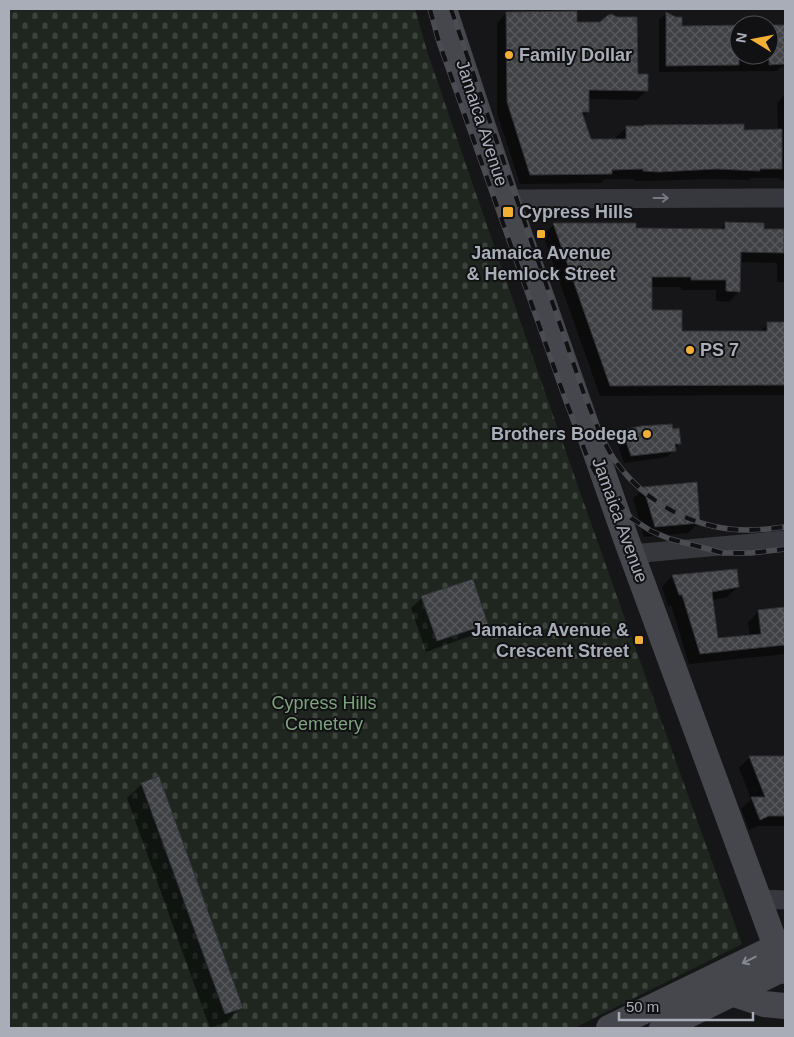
<svg xmlns="http://www.w3.org/2000/svg" width="794" height="1037" viewBox="0 0 794 1037" font-family="Helvetica,sans-serif">
	<style>
		.cemetery { fill: url(#cemetery-stones) }
		.shadow { fill: #0007 }
		.building { fill: url(#building-cross-hatch); stroke: #303034 }
		.lines { fill: none; stroke-linecap: round; stroke-linejoin: round }
		.street { stroke: #37383d; stroke-width: 19 }
		.secondary { stroke: #45474d; stroke-width: 26 }
		.rail-casing { stroke: #4a4c52; stroke-width: 5.5 }
		.rail { stroke: #111113; stroke-width: 4; stroke-dasharray: 11; stroke-linecap: butt }
		.oneway { stroke: #757881 }
		.oneway2 { stroke: #858993 }
		.poi-dot { fill: #f2b134; stroke: #111113; stroke-width: 2 }
		.labels { text-anchor: middle; stroke-width: 4; stroke-linejoin: round; paint-order: stroke }
		.poi-label { font-size: 18px; font-weight: bold; fill: #a8adb8; stroke: #111113; text-anchor: start }
		.street-label { font-size: 18px; fill: #a8adb8; stroke: #111113 }
		.park-label { font-size: 18px; fill: #7fa381; stroke: #111113 }
	</style>
	<defs>
		<pattern id="cemetery-stones" width="16" height="16" patternUnits="userSpaceOnUse" patternTransform="scale(1.25)"><rect width="16" height="16" fill="#1e261f"/><path d="M2 7V4a2 2 0 0 1 4 0v3zM10 15v-3a2 2 0 0 1 4 0v3z" fill="#3c433d"/></pattern>
		<pattern id="building-cross-hatch" width="8" height="8" patternUnits="userSpaceOnUse" patternTransform="scale(1.25)"><rect width="8" height="8" fill="#404145"/><path d="M0 0l8 8M0 8l8-8" fill="none" stroke="#595a5e"/></pattern>
	</defs>
	<rect width="100%" height="100%" fill="#161618"/>
	<path class="cemetery" d="M9 9H415L428 54C530 352 634 648 742 944L574 1028H9Z"/>
	<g class="shadow">
		<path d="M506 13 576 24 636 75 647 90 637 100 588 99V111L583 117 590 141 616 140V137L626 128 778 131 777 103 785 94V182L778 178H751L749 180 707 179 648 181H634V179H605L601 183 520 184 497 113V23Z"/>
		<path d="M666 14 676 18 681 27 739 26V55H769V25H785V66H782L777 71 659 72V20Z"/>
		<path d="M634 224V230H719L726 224 762 230H785V282H777V263L739 262V291L729 302 716 301V290H681V287H651V311L681 332H759L768 324 785 323V395L600 396 543 235 553 225Z"/>
		<path d="M623 432 680 443 667 457 624 463 616 439Z"/>
		<path d="M644 488 699 522 688 533 644 537 633 499Z"/>
		<path d="M736 570 738 587 727 597 712 600 717 639 750 636 748 622 759 611 785 608V654L689 664 671 605 668 606 662 587 672 576Z"/>
		<path d="M422 598 487 624 476 634 426 652 411 608Z"/>
		<path d="M785 757V826H758L749 830 741 809 751 799 739 768 749 758Z"/>
		<path d="M142 784 241 1007 227 1022 210 1028 127 798Z"/>
	</g>
	<g class="building">
		<path d="M577 11V22H600L608 15 612 14 617 17H637L638 74H648V91L589 90V112H582L591 139H626V126H644V125L744 124V130L782 129V169H760V171L717 169 659 172 643 171V169L612 170V174L530 175 507 102 506 12Z"/>
		<path d="M666 12 676 17H682V26L739 25V65L666 66Z"/>
		<path d="M769 25H785V64L769 65Z"/>
		<path d="M725 222 764 223V229H784V253L741 252 740 292 726 291V280H691V277H652V310H682V331H767V322H785V385L610 386 553 223H636V228L725 229Z"/>
		<path d="M672 424 673 429 679 428 681 444H675L676 451 631 456 622 430 641 426Z"/>
		<path d="M697 482 700 523 655 527 643 487Z"/>
		<path d="M737 569 739 587 712 592 718 638 761 634 758 610 785 607V645L700 654 682 595H679L672 575Z"/>
		<path d="M473 579 488 624 437 641 421 596Z"/>
		<path d="M749 756H785V816H769L760 820 751 797H765Z"/>
		<path d="M159 776 243 1008 225 1014 141 783Z"/>
	</g>
	<g class="lines">
		<g class="street">
			<path d="M507 199 785 198"/>
			<path d="M632 554 785 540"/>
			<path d="M759 899 785 900"/>
		</g>
		<g class="secondary">
			<path d="M444 9 507 199 625 536 785 971"/>
			<path d="M731 993 764 1004 785 1006"/>
			<path d="M609 1028 776 947"/>
			<path d="M662 1028 784 968"/>
		</g>
		<g class="rail-casing">
			<g id="rail">
				<path d="M430 9 439 42 566 401 587 456 599 480 631 518 651 531 670 539 723 553H751L785 549"/>
				<path d="M451 9 584 394C594 418 603 445 619 466 651 507 700 531 751 530 762 530 774 528 785 527"/>
			</g>
		</g>
		<use href="#rail" class="rail"/>
	</g>
	<defs><path id="oneway-shaft" d="M-6 0H5M1.5-3L5.5 0L1.5 3" fill="none" stroke-width="1.6" stroke-linecap="round" stroke-linejoin="round" transform="scale(1.25)"/></defs>
	<use class="oneway" href="#oneway-shaft" transform="translate(661 198)"/>
	<use class="oneway2" href="#oneway-shaft" transform="translate(749 960) rotate(153)"/>
	<g class="poi-dot">
		<circle cx="509" cy="55" r="5"/>
		<rect x="502" y="206" width="12" height="12" rx="2.5"/>
		<rect x="536" y="229" width="10" height="10" rx="2.5"/>
		<circle cx="690" cy="350" r="5"/>
		<circle cx="647" cy="434" r="5"/>
		<rect x="634" y="635" width="10" height="10" rx="2.5"/>
	</g>
	<g class="labels">
		<g class="poi-label">
			<text x="519" y="61">Family Dollar</text>
			<text x="519" y="218">Cypress Hills</text>
			<text x="541" y="259" text-anchor="middle">Jamaica Avenue<tspan x="541" dy="21">&amp; Hemlock Street</tspan></text>
			<text x="700" y="356">PS 7</text>
			<text x="637" y="440" text-anchor="end">Brothers Bodega</text>
			<text x="629" y="636" text-anchor="end">Jamaica Avenue &amp;<tspan x="629" dy="21">Crescent Street</tspan></text>
		</g>
		<g class="street-label">
			<text transform="translate(482 123) rotate(72)" y="6">Jamaica Avenue</text>
			<text transform="translate(620 520) rotate(70)" y="6">Jamaica Avenue</text>
		</g>
		<g class="park-label">
			<text x="324" y="709">Cypress Hills<tspan x="324" dy="21">Cemetery</tspan></text>
		</g>
	</g>
	<rect width="794" height="1037" fill="none" stroke="#a8adb8" stroke-width="20"/>
	<g transform="translate(754 40) rotate(280)"><circle r="24" fill="#111113" stroke="#4d4f55"/>
	<path d="M0-4L9 19L0 12L-9 19Z" fill="#f2b134"/>
	<text y="-8" font-size="14" font-weight="bold" text-anchor="middle" fill="#a8adb8">N</text>
	</g>
	<path d="M619 1012v8h134v-8" fill="none" stroke="#a8adb8" stroke-width="2.5"/>
	<text x="626" y="1012" font-size="15" fill="#a8adb8" stroke="#111113" stroke-width="4" paint-order="stroke">50 m</text>
</svg>
